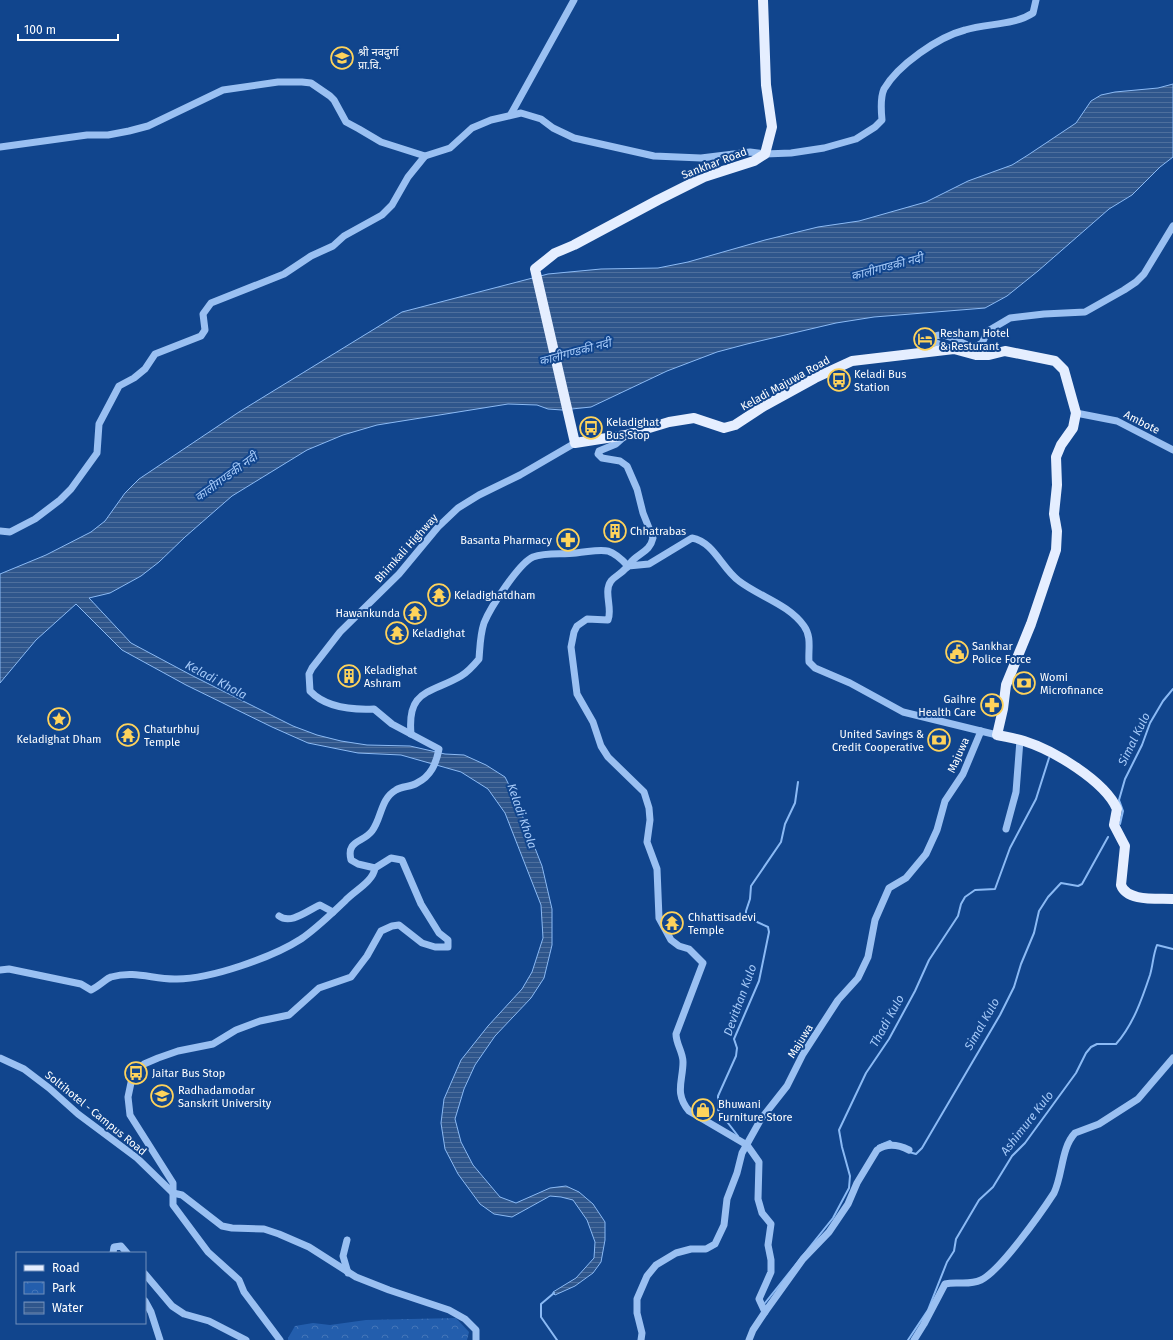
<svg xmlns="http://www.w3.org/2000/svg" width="1173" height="1340" viewBox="0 0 1173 1340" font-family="'Fira Sans','Noto Sans Devanagari',sans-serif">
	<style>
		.park { fill: url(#park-crowns) }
		.water { fill: url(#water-rules); stroke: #8bbaf5 }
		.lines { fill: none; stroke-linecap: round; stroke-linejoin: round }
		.stream { stroke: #8bbaf5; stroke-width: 2 }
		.minor { stroke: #9ac0f2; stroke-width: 7 }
		.major { stroke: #e5eeff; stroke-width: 10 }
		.labels { text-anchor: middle; stroke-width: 4; stroke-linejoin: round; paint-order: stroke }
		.poi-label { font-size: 11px; fill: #fff; stroke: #11458d; text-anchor: start }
		.street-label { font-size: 11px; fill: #fff; stroke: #11458d }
		.water-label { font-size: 12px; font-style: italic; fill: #a6caf9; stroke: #11458d }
	</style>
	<defs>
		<pattern id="park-crowns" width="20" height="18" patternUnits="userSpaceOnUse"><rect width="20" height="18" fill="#235ead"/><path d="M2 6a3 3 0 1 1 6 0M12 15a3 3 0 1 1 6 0" fill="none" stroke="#4476b9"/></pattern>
		<pattern id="water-rules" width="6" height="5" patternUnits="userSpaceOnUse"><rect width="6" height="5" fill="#2f568c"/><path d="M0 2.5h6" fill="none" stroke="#4e6f9d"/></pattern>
	</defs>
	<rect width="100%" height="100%" fill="#11458d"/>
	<path class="park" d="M456 1318 469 1332 467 1340H288V1338L295 1326 313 1323 330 1325 366 1320Z"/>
	<path class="water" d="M1173 84V157L1160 167 1132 195 1109 209 1038 271 1007 296 985 308 874 317 836 323 747 344 717 352 667 371 591 407 562 410 548 409 537 405 508 404 377 425 343 435 307 450 232 496 185 537 159 562 141 576 110 593 89 598 131 643 191 675 293 726 317 735 341 741 367 745 410 746 445 754 464 755 486 765 505 777 515 797 542 866 552 909V945L544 978 531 998 495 1036 475 1065 464 1089 455 1119 461 1142 473 1165 500 1197 516 1203 550 1188 566 1186 579 1192 593 1204 605 1222V1240L601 1262 593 1273 575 1286 555 1295 553 1293V1292L576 1278 594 1258 595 1242 587 1220 573 1200 561 1197 550 1196 512 1217 494 1214 480 1204 458 1174 445 1149 441 1123 444 1099 461 1060 488 1026 522 989 532 972 543 938 541 905 505 813 488 789 461 772 401 755 358 753 308 743 272 727 186 685 122 650 76 604 36 640 0 683V574L46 555 91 532 105 521 125 493 139 479 239 412 402 312 548 274 601 269 658 268 688 262 765 240 818 227 859 221 926 202 968 181 1012 165 1028 155 1076 123 1091 101 1101 95 1115 92 1158 88Z"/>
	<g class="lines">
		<g class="stream">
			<path d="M1120 824 1123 811 1119 800 1125 779 1142 745 1150 723 1163 701 1173 689"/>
			<path d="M738 1136 718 1110V1096L736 1056 737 1048 734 1039 759 981 769 932 768 927 746 917V911L750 899 751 886 781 842 785 824 795 803 798 782"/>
			<path d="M878 1146 890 1141 892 1143"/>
			<path d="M909 1152 916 1154 922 1148 1000 1015 1014 987 1021 964 1034 933 1039 911 1048 897 1061 883 1078 886 1082 884 1108 837"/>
			<path d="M554 1293 541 1304V1317L557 1340"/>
			<path d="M765 1303 833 1218 849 1188 850 1176 842 1147 839 1130 866 1073 889 1039 915 991 929 960 958 916 961 904 965 897 975 890 995 889 1010 848 1036 799 1049 758"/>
			<path d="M908 1340 928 1310 947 1262 954 1251 956 1239 979 1200 993 1187 1012 1156 1025 1143 1076 1073 1086 1053 1091 1047 1097 1044H1116C1133 1025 1142 999 1150 975 1153 965 1153 955 1157 945L1173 949"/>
		</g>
		<g class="minor">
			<path d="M511 114 574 0"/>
			<path d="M0 147 87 135H108L129 131 148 126 223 90 278 82H302L311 83 330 96 334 100 346 122 359 129 381 142 425 156"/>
			<path d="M952 349 931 341V339C944 327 961 346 975 347L982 343 988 331 1010 318 1044 314 1085 312 1124 290 1136 282 1144 274 1173 226"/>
			<path d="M1076 413 1117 421 1173 450"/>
			<path d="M626 435 616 444 599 451 598 454 602 458 620 461 627 466 637 489 643 513 653 538C650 551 641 552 633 560 630 562 629 567 625 569 621 574 615 576 611 581 603 592 613 609 608 620L587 619 577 626 574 632 571 647 577 694 593 722 601 746 608 757 644 792 649 808 650 820 647 842 657 869 659 918 671 940 679 946 689 949 703 963 676 1034C676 1044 683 1052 683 1062 683 1081 674 1093 689 1111L747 1145 752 1152 759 1162 758 1199 762 1213 771 1224 768 1245 771 1260V1272L759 1299 765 1312 753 1330 749 1340"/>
			<path d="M0 531 10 532 35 519 60 500 71 489 97 453 99 424 119 386 134 378 145 369 155 354 201 336 205 330 203 314 211 303 284 274 311 256 333 246 344 236 382 215 392 205 408 177 425 156 450 148 472 128 491 120 521 113 541 119 553 128 574 138 654 156 701 158 750 152 765 154 791 153 824 148 856 139 875 127 882 120C881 110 880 98 884 89 898 65 938 37 965 30 987 23 1013 26 1033 13L1036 0"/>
			<path d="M411 734C407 689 430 694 461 676 468 672 474 665 479 659 480 647 480 635 484 623 490 608 519 563 533 557 547 552 562 555 576 553 604 550 608 545 628 566L649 564 692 538C714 542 722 569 739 581 760 597 788 604 804 626 812 637 808 650 809 662L815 668 850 683 903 712 997 735"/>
			<path d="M1006 829 1016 792 1020 740"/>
			<path d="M279 916C291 925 308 910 320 905L333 912"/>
			<path d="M0 970 9 969 81 984 91 990C98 987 107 978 111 977 136 970 154 980 177 979 211 979 273 957 301 939 317 928 331 914 345 901 354 891 373 882 375 868"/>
			<path d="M0 1058 24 1069 49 1088 78 1114 137 1158 173 1193 182 1195 222 1226 232 1228 264 1229 279 1234 309 1247 356 1277 389 1290 449 1310 465 1319 476 1330V1340"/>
			<path d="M347 1240 343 1256 348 1273"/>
			<path d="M113 1253 114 1247 121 1246 127 1253"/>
			<path d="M145 1274 172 1306 184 1314 209 1321 246 1340"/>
			<path d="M145 1301 151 1312 160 1340"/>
			<path d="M765 1312 803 1259 829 1232 848 1204 857 1183 877 1150C887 1143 899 1145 909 1150"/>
			<path d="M280 1340 244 1292 239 1280 208 1252 173 1205V1183L130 1115 128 1097 132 1078 144 1064 158 1058 178 1051 213 1044 236 1030 260 1021 289 1015 319 988 351 977 367 956 381 931 392 926 399 925 422 943 435 947H448V940L439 933 421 904 402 860 391 858 375 868 358 864 351 860C346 840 363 843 372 831 382 818 380 799 396 790 402 786 411 787 417 783 431 776 436 764 439 749L392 724 374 709C352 710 326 708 310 691L309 674 312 668 340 632 399 574 438 527 458 508 479 495 520 475 575 443"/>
			<path d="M641 1340 642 1333 637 1313V1299L647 1276 656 1265 676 1253 691 1249H706L715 1244 724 1225 727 1199 737 1173 742 1153 761 1119 787 1086 803 1054 838 1000 858 978 868 957 875 920 889 888 906 878 926 854 937 830 945 801 963 774 981 731"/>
			<path d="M914 1340 924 1324 945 1284C957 1281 968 1286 981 1280 1000 1271 1041 1213 1054 1193 1063 1174 1061 1148 1075 1133L1099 1124 1138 1099 1173 1058"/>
		</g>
		<path class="major" d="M763 0 766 85 772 127 765 154 754 161 704 177 658 200 574 245 555 253 535 269 575 443 626 435 669 422 694 418 724 428 735 425 764 406 815 378 852 361 954 349 976 355H989L1005 351 1055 361 1064 370 1076 413 1073 428 1061 445 1056 457 1057 485 1054 514 1057 531 1056 550 1031 624 1006 685 1003 709 997 735C1006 737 1015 738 1024 741 1053 750 1105 781 1117 809L1114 825 1125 846 1121 885C1127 902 1158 898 1173 899"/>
	</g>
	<defs>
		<g id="school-ring" transform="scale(1.15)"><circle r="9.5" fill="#11458d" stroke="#ffd35b" stroke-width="1.5"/><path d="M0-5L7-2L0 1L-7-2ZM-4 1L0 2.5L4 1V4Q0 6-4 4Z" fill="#ffd35b"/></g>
		<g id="hotel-ring" transform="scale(1.15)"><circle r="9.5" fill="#11458d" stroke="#ffd35b" stroke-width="1.5"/><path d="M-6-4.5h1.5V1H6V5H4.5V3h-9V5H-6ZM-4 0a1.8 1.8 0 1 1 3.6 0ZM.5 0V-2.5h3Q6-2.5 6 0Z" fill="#ffd35b"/></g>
		<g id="bus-ring" transform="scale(1.15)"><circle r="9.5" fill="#11458d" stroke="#ffd35b" stroke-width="1.5"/><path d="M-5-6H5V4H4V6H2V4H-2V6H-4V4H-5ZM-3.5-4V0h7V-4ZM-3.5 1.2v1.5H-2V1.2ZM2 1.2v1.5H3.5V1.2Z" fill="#ffd35b"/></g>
		<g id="building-ring" transform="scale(1.15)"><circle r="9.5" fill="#11458d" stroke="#ffd35b" stroke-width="1.5"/><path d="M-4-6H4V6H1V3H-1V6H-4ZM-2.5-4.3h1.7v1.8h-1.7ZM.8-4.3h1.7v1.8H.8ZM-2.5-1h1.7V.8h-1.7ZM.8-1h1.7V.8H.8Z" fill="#ffd35b"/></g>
		<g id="pharmacy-ring" transform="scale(1.15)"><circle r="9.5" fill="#11458d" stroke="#ffd35b" stroke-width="1.5"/><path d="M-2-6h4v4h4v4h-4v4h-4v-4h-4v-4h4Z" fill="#ffd35b"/></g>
		<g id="temple-ring" transform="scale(1.15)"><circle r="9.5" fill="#11458d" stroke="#ffd35b" stroke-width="1.5"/><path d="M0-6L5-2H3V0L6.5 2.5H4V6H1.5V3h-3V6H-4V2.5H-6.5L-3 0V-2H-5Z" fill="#ffd35b"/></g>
		<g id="civic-ring" transform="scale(1.15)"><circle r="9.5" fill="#11458d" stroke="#ffd35b" stroke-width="1.5"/><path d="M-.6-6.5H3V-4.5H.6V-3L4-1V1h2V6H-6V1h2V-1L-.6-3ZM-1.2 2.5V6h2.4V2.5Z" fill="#ffd35b"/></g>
		<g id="bank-ring" transform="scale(1.15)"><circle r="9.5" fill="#11458d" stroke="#ffd35b" stroke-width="1.5"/><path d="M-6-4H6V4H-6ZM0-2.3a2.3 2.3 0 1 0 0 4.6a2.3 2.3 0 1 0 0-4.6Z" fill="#ffd35b"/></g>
		<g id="sight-ring" transform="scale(1.15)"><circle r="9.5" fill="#11458d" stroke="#ffd35b" stroke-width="1.5"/><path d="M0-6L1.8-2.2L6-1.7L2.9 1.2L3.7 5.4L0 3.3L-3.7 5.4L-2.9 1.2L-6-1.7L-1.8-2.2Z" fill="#ffd35b"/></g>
		<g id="university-ring" transform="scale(1.15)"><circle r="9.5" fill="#11458d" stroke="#ffd35b" stroke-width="1.5"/><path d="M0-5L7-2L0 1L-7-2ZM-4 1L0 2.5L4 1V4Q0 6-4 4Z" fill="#ffd35b"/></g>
		<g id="shop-ring" transform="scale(1.15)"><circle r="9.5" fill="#11458d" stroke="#ffd35b" stroke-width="1.5"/><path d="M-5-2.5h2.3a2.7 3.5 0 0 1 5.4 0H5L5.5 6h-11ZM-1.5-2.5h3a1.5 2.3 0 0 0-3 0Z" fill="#ffd35b"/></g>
	</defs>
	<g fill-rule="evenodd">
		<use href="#school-ring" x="342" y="58"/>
		<use href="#hotel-ring" x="925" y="339"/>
		<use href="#bus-ring" x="839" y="380"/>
		<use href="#bus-ring" x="591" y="428"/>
		<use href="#building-ring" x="615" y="531"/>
		<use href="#pharmacy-ring" x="568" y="540"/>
		<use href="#temple-ring" x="439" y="595"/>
		<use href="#temple-ring" x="415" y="613"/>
		<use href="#temple-ring" x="397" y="633"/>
		<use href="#civic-ring" x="957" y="652"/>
		<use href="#building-ring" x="349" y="676"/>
		<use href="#bank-ring" x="1024" y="683"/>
		<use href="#pharmacy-ring" x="992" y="705"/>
		<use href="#sight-ring" x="59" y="719"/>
		<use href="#temple-ring" x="128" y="735"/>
		<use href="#bank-ring" x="939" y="740"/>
		<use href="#temple-ring" x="672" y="923"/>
		<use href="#bus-ring" x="136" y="1073"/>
		<use href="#university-ring" x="162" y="1096"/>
		<use href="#shop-ring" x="703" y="1110"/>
	</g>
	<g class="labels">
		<g class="poi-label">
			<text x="358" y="56">श्री नवदुर्गा<tspan x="358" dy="13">प्रा.वि.</tspan></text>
			<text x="940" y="337">Resham Hotel<tspan x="940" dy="13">&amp; Resturant</tspan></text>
			<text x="854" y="378">Keladi Bus<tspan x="854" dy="13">Station</tspan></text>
			<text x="606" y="426">Keladighat<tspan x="606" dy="13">Bus Stop</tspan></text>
			<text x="630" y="535">Chhatrabas</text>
			<text x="552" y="544" text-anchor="end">Basanta Pharmacy</text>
			<text x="454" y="599">Keladighatdham</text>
			<text x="400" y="617" text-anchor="end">Hawankunda</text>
			<text x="412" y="637">Keladighat</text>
			<text x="972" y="650">Sankhar<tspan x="972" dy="13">Police Force</tspan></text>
			<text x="364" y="674">Keladighat<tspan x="364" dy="13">Ashram</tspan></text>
			<text x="1040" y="681">Womi<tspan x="1040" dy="13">Microfinance</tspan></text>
			<text x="976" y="703" text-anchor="end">Gaihre<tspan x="976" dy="13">Health Care</tspan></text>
			<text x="144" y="733">Chaturbhuj<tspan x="144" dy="13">Temple</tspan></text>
			<text x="924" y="738" text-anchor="end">United Savings &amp;<tspan x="924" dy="13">Credit Cooperative</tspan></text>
			<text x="59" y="743" text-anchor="middle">Keladighat Dham</text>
			<text x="688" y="921">Chhattisadevi<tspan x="688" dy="13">Temple</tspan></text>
			<text x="152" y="1077">Jaitar Bus Stop</text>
			<text x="178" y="1094">Radhadamodar<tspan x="178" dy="13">Sanskrit University</tspan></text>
			<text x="718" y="1108">Bhuwani<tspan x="718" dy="13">Furniture Store</tspan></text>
		</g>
		<g class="street-label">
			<text transform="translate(714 163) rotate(-21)" y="4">Sankhar Road</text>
			<text transform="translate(785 383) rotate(-29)" y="4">Keladi Majuwa Road</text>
			<text transform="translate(1142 422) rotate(27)" y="4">Ambote</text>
			<text transform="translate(406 548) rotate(-48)" y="4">Bhimkali Highway</text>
			<text transform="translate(958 755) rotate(-66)" y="4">Majuwa</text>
			<text transform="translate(800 1041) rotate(-58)" y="4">Majuwa</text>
			<text transform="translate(96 1113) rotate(39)" y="4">Soltihotel - Campus Road</text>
		</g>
		<g class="water-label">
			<text transform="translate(887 267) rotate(-15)" y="4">कालीगण्डकी नदी</text>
			<text transform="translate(575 352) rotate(-15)" y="4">कालीगण्डकी नदी</text>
			<text transform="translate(226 477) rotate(-36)" y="4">कालीगण्डकी नदी</text>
			<text transform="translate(216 680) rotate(28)" y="4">Keladi Khola</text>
			<text transform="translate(1134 739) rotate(-64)" y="4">Simal Kulo</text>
			<text transform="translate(522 816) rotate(71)" y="4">Keladi Khola</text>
			<text transform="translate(740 1000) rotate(-70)" y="4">Devithan Kulo</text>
			<text transform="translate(887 1021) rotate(-61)" y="4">Thadi Kulo</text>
			<text transform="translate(982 1024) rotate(-60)" y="4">Simal Kulo</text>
			<text transform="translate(1027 1123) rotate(-52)" y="4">Ashimure Kulo</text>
		</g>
	</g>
	<rect x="16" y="1252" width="130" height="72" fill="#11458d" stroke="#708fbb"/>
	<rect x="24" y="1265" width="20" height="6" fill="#e5eeff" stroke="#708fbb"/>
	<text x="52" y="1272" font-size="12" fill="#ffffff">Road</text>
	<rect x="24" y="1282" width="20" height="12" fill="url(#park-crowns)" stroke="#708fbb"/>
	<text x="52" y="1292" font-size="12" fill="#ffffff">Park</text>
	<rect x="24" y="1302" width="20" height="12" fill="url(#water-rules)" stroke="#708fbb"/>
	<text x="52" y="1312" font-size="12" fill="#ffffff">Water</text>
	<path d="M18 34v6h100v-6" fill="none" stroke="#ffffff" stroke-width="2"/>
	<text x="24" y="34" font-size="12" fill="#ffffff" stroke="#11458d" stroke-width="3" paint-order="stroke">100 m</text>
</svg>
